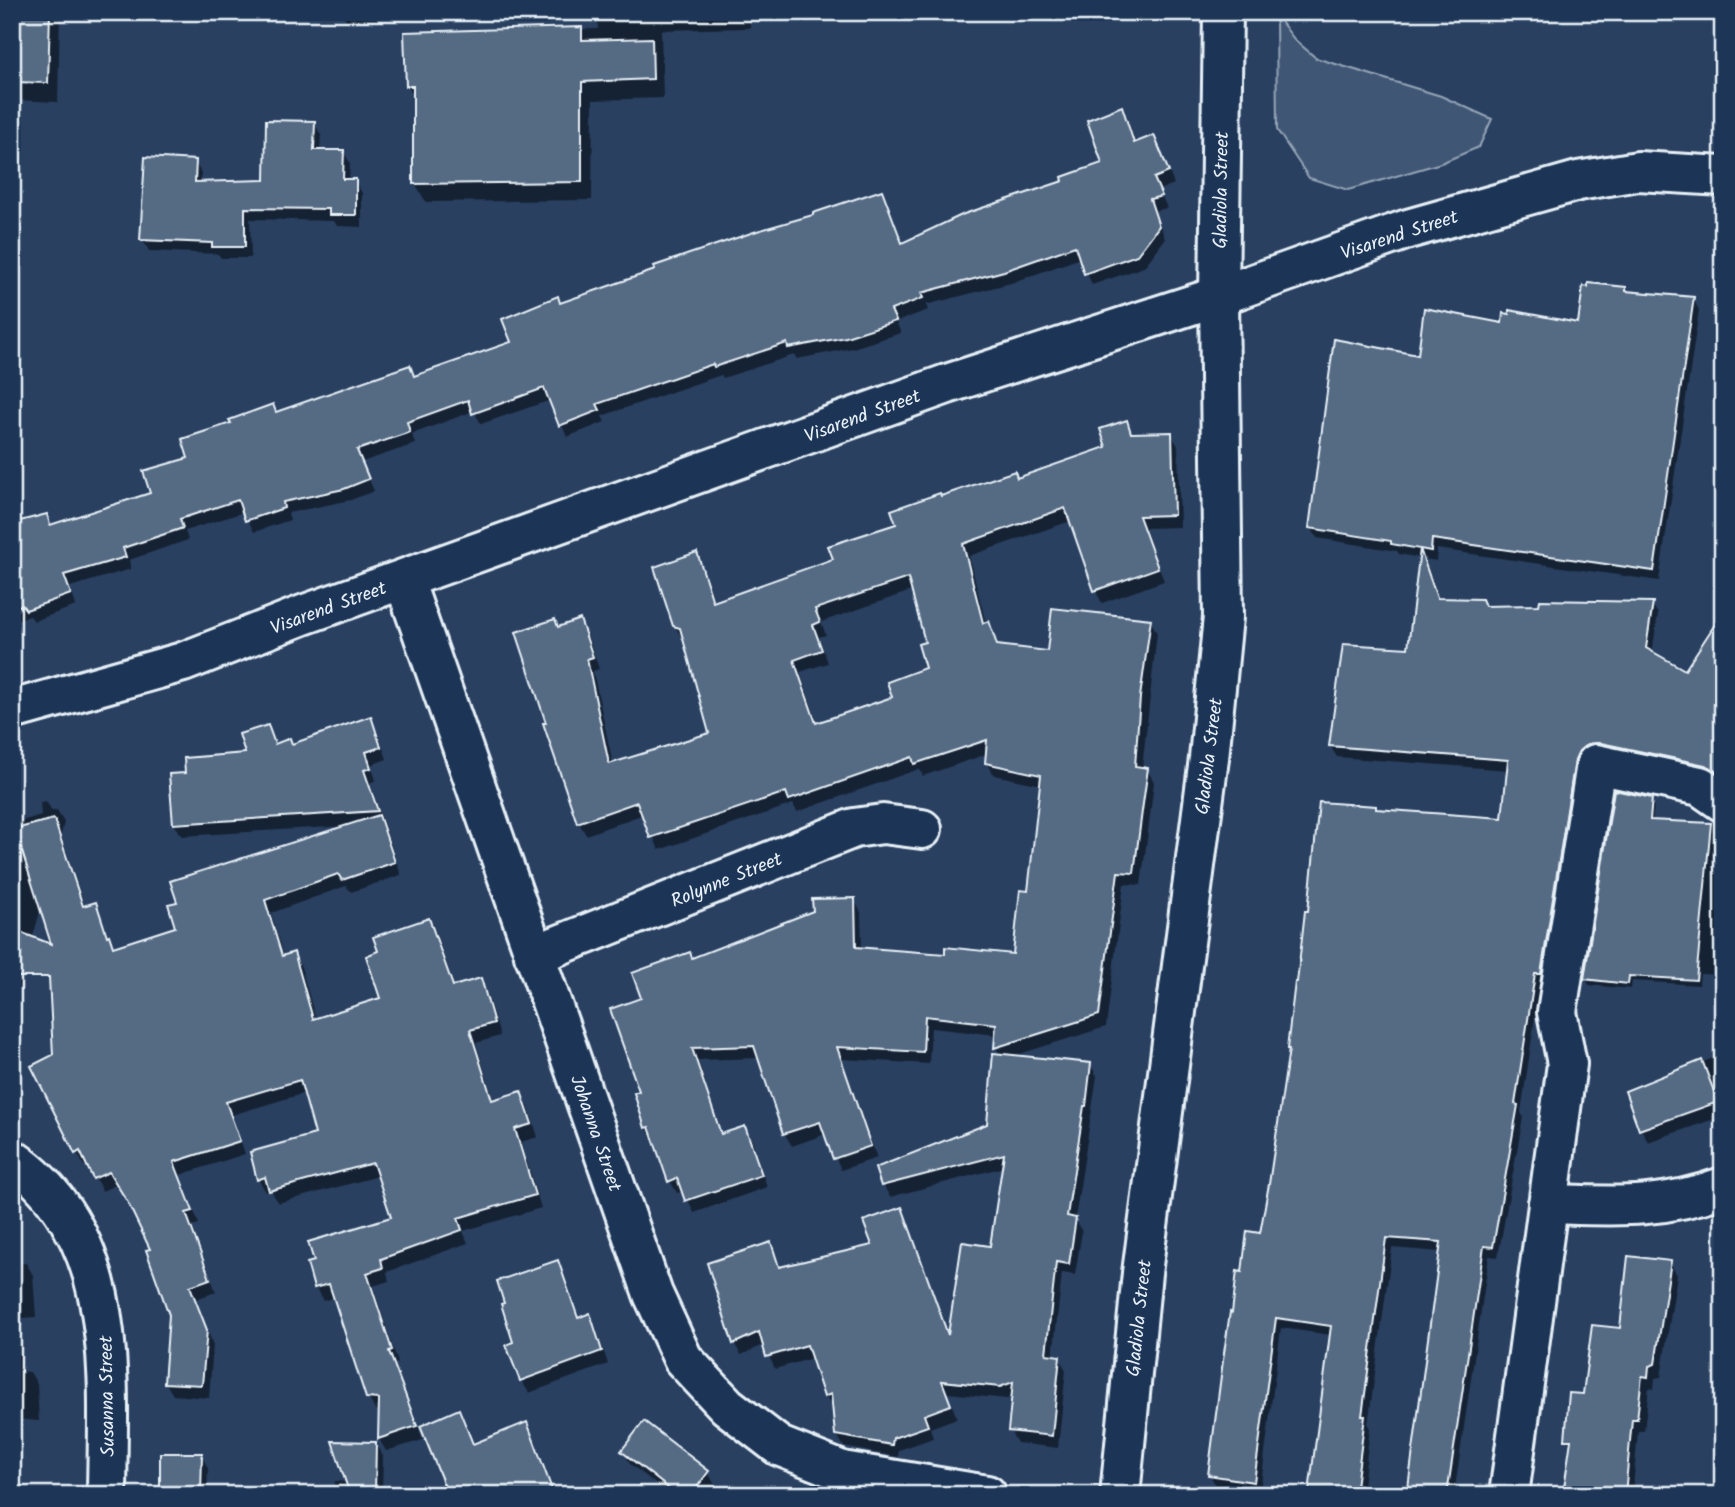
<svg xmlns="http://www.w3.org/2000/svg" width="1735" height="1507" viewBox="0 0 1735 1507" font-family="Kalam,sans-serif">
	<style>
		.green { fill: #415774; stroke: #94a4b6; stroke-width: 2 }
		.shadow { fill: #0007; fill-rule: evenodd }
		.building { fill: #556a83; stroke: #e8f1f8; stroke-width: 2; fill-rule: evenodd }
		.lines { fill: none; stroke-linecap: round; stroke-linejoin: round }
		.minor-casing { stroke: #e8f1f8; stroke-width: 44 }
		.minor { stroke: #1d3557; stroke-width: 38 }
		.labels { text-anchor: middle; stroke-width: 6; stroke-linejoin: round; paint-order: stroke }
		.street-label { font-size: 19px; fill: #e8f1f8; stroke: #1d3557 }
	</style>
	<rect width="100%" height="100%" fill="#294061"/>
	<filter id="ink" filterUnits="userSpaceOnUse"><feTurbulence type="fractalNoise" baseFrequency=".0143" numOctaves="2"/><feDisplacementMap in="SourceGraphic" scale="14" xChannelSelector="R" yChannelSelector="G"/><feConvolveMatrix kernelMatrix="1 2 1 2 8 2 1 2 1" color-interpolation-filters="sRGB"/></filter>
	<g filter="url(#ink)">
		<path class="green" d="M1276 15 1294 39 1316 58 1441 96 1492 119 1479 147 1441 163 1348 190 1309 178 1277 130Z"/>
		<g class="shadow">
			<path d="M12 12H60L58 102 12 100Z"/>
			<path d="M342 12H397L398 18 346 20Z"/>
			<path d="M597 12H750V28L661 30 663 98 593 100 592 200 426 202 415 184 414 97 408 86 406 33 598 29Z"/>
			<path d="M1122 108 1128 120 1136 144 1160 149 1174 184 1159 190 1167 208 1155 211 1165 239 1144 267 1092 285 1081 258 1011 283 926 305 928 310 896 322 901 333 853 348 797 359 794 355 723 378 721 375 602 416 605 422 567 437 551 400 481 424 474 411 412 434 415 444 362 462 374 491 351 500 288 513 290 520 254 532 244 512 185 531 188 540 129 560 131 569 70 587 76 606 34 621 30 616 12 621V533L50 527 152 494 233 424 273 406 277 413 409 367 415 378 513 343 557 298 561 305 881 192 904 245 1104 165Z"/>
			<path d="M314 123 321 135 320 152 343 151 350 163 349 181H355L362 193V227L337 226 334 221 250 219 251 258H221L218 254 149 251 142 239 195 162 201 173V183L267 182Z"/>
			<path d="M1625 288 1627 293 1693 299 1699 310 1659 581 1437 549 1436 561 1425 559 1439 600 1485 607 1652 604 1658 614 1652 654 1686 672 1723 614V780L1608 753 1546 984H1540L1521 1112 1523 1117 1498 1257 1489 1256 1454 1495H1408L1441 1252 1392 1248 1368 1425 1370 1428 1362 1495H1313L1311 1492 1331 1335 1281 1328 1260 1492 1216 1486 1210 1475 1234 1315 1244 1274 1262 1235 1291 1052 1289 1049 1298 984 1377 811 1504 820 1508 770 1337 757 1330 746 1345 646 1409 650 1420 558 1399 554 1397 551 1317 538 1311 528 1419 357 1503 325H1579Z"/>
			<path d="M1126 422 1133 435 1171 434 1178 446 1180 527 1145 528 1164 581 1102 603 1095 590 1071 521 969 556 986 624H988L995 636 999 647 1048 653 1150 620 1157 633 1142 769H1147L1154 782 1149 824 1141 885 1124 884 1106 1027 1013 1056 1090 1064 1097 1076 1075 1219 1082 1231 1075 1275 1062 1273 1053 1357 1059 1358 1066 1370 1058 1448 1017 1443 1010 1431 1014 1396 1007 1399 947 1393 957 1418 930 1428 933 1438 899 1450 898 1457 844 1447 837 1435 834 1407 825 1396 813 1358 775 1369 764 1345 741 1355 734 1343 771 1245 781 1268 874 1246 901 1210 908 1221 949 1336 991 1248 1004 1167 890 1197 883 1185 988 1125 1000 1055 996 1048 997 1035 931 1028 929 1064 842 1059 877 1158 841 1170 826 1134 792 1146 784 1133 760 1058 698 1060 722 1136 745 1128 752 1140 767 1187 694 1213 684 1191 677 1193 670 1181 647 1128 636 1094 642 1092 643 999 693 959 854 900 861 912 862 949 946 956H1014L1029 893 1042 785 994 775 986 763 987 754 923 776 919 769 797 812 793 804 659 850 644 814 586 835 579 823 545 725 548 724 559 628 580 621 587 634 599 669 593 671 613 764 711 734 685 639 682 638 674 625 696 555 703 567 715 604 835 560 941 498 1014 473 1018 479 1109 448ZM914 590 928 643 927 669 894 698 818 724 800 672 828 663 819 637 826 635 821 622Z"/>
			<path d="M1723 426V445L1716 437Z"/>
			<path d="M370 719 377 731 387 759 371 765 376 780 370 783 401 875 351 892 346 886 271 913 284 957 294 954 301 967 316 1020 382 999 381 952 428 920 436 933 455 988 480 980 487 993 500 1036 476 1043 494 1101 521 1093 528 1106 538 1137 521 1142 541 1208 463 1231 468 1243 387 1272 389 1281 373 1286 398 1363 395 1364 423 1440 386 1451 379 1439 381 1411 375 1410 368 1397 335 1297 323 1301 316 1288 309 1264 393 1218 379 1176 278 1203 271 1190 266 1192 258 1179 317 1135 305 1093 232 1115 245 1154 180 1175 199 1224 192 1226 216 1292 196 1299 213 1345 209 1398 173 1395 165 1382 171 1315 152 1250 131 1206 118 1184 102 1191 88 1164 84 1166 77 1153 55 1056 45 894 12 1011V824L41 815 40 802 46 801 52 811 57 810 64 822 61 835 85 907 95 904 114 948 177 928 346 826 182 836 174 824 187 774 248 755 268 727 277 745H292Z"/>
			<path d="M1650 800 1654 806 1652 822 1713 824 1716 830 1712 868H1723V975L1700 974 1699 985 1632 981 1631 989 1589 985 1586 979Z"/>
			<path d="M1723 1054V1116L1648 1142 1641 1129 1627 1092Z"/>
			<path d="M26 1263 33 1275 36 1317 22 1318 20 1371 30 1372 37 1384 39 1421 15 1419 12 1463V1264Z"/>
			<path d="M557 1263 564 1275 579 1319 589 1315 596 1328 608 1364 529 1393 521 1380 507 1305Z"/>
			<path d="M1670 1263 1677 1275 1661 1377 1655 1378 1654 1389 1649 1388 1644 1431H1638L1633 1488 1652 1491 1654 1495H1565L1571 1447 1567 1439 1585 1396 1622 1330Z"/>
			<path d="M458 1412 474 1446 526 1424 533 1437 554 1495H450Z"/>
			<path d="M375 1444 383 1456 382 1495H334L335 1481 347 1482Z"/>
			<path d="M623 1451 708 1472 715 1485 708 1495H670L630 1464Z"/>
			<path d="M201 1455 208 1468 207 1495H161Z"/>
			<path d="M1723 1480V1495H1715L1711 1484Z"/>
		</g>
		<g class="building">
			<path d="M12 12H50L48 83 12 82Z"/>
			<path d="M582 27V40L652 38 653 79 582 82V182L413 184V86H406L404 32Z"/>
			<path d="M1122 106 1134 143 1154 135 1169 172 1154 178 1162 196 1150 199 1159 226 1137 255 1084 274 1075 246 1004 271 921 293 923 298 891 310 896 321 846 337 788 348 787 343 714 367 713 364 597 404 600 410 559 426 544 388 472 414 468 400 407 422 410 432 357 450 369 479 344 489 283 502 284 508 245 521 238 500 180 519 183 528 123 548 126 557 64 575 71 594 26 610 22 605 12 608V523L47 514 50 525 150 493 143 471 188 458 182 439 231 423 229 420 273 404 276 412 410 365 414 376 511 342 502 319 558 296 560 303 655 270 654 266 757 231 813 215V213L882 190 902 243 964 214 1063 181 1062 177 1102 163 1087 120Z"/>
			<path d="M266 120 315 121 314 150H344L343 179H356V215H329V209L245 208V247H212V243L140 240 145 157 196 160 195 182 265 180Z"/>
			<path d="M1588 283 1626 287V291L1694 297 1654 571 1432 539 1431 551 1420 549 1437 598 1482 599 1485 606 1539 605 1540 600 1653 602 1646 648 1685 670 1723 612V775L1705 765 1601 743 1588 744 1579 751 1575 760 1541 974H1535L1515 1104 1518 1105 1493 1247 1484 1246 1447 1495H1407L1441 1242 1386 1238 1362 1416H1365L1355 1495 1309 1492 1331 1326 1276 1318 1254 1482 1208 1475 1224 1353 1230 1312 1232 1313 1237 1271 1242 1272 1247 1231 1260 1233 1269 1184 1289 1049H1287L1295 982H1297L1305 911H1308L1319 802 1376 806V809L1502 818 1508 760 1329 746 1343 644 1408 648 1420 549 1391 544V541L1309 528 1334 339 1418 355 1424 308 1502 323 1503 313 1509 314V310L1578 323 1583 286 1588 287Z"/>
			<path d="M1127 420 1131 433 1172 432 1174 515 1139 516 1158 568 1094 591 1065 508 963 544 983 623 989 621 997 645 1047 651 1052 608 1151 619 1140 697 1135 766 1148 768 1142 811 1134 873 1118 872 1099 1015 994 1048 996 1024 925 1016 923 1052 837 1047 871 1146 833 1159 820 1122 783 1134 754 1046 692 1048 721 1134 745 1126 762 1175 685 1201 677 1178 668 1182 649 1127 645 1128 634 1093 639 1091 610 1009 641 998 632 973 690 952 692 958 813 911 812 899 855 898 856 947 945 954V947L1013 954 1020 890 1028 891 1041 775 985 763 987 740 914 764 912 757 789 800 786 792 650 838 637 802 577 823 543 723H546L516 632 555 619 558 627 580 619 593 657 587 659 609 764 709 733 680 628 673 626 654 567 697 552 713 602 833 559 828 546 896 524 891 510 940 493 941 496 1015 471 1017 478 1106 447 1100 429ZM908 578 925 642 918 644 925 668 887 682 892 697 816 723 794 660 822 650 813 625 820 622 815 609Z"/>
			<path d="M371 716 381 747 366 752 371 768 364 770 378 811 173 824 169 774 185 773 184 758 245 753 239 734 268 725 275 744 290 738 292 744Z"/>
			<path d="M1614 790 1652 798 1650 820 1711 823 1696 980 1629 976 1628 984 1584 979Z"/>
			<path d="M379 815 395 862 342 880 338 874 265 900 282 956 294 952 313 1019 380 998 366 956 378 951 373 937 429 918 453 986 481 978 494 1023 470 1030 492 1100 521 1091 532 1124 515 1129 535 1195 458 1218 462 1230 381 1259 383 1268 367 1273 392 1350 389 1351 417 1426 378 1439 379 1399 366 1398 329 1284 314 1288 307 1263 314 1261 308 1242 391 1217 373 1163 269 1191 265 1177 257 1180 250 1152 315 1134 300 1080 226 1102 240 1141 174 1162 193 1211 186 1213 210 1279 190 1286 207 1330 202 1385 164 1383 169 1315 146 1250 150 1249 128 1203 109 1172 93 1179 80 1151 75 1154 31 1066 53 1055 49 977H12V929L51 944 15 829 54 819 83 906 96 902 107 936 109 935 113 947 175 927 168 904 177 902 170 881Z"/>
			<path d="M993 1053 1091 1063 1086 1106H1084L1067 1216 1076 1218 1069 1264 1056 1262 1046 1354 1060 1356 1052 1436 1008 1431 1013 1382 1000 1387 942 1381 951 1405 924 1415 928 1426 893 1438 892 1445 835 1435 831 1394 824 1397 807 1345 766 1357 759 1332 733 1344 707 1263 771 1242 779 1267 872 1245 863 1221 902 1207 948 1335 962 1242 990 1246 1004 1154 881 1186 875 1168 987 1124Z"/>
			<path d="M1702 1060 1718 1102 1639 1130 1625 1091Z"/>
			<path d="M1628 1256 1671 1261 1655 1364 1649 1366 1648 1377 1642 1376 1637 1419H1632L1625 1495H1563L1571 1440H1565L1569 1393 1583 1394 1592 1325 1620 1328Z"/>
			<path d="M558 1260 578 1318 590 1313 602 1351 520 1381 506 1345 513 1342 501 1304 504 1303 497 1281Z"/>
			<path d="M459 1409 473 1444 527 1422 554 1495H448L420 1426Z"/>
			<path d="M644 1421 709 1471 691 1495H677L621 1451Z"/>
			<path d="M332 1441 376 1442 375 1495H350Z"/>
			<path d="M160 1453H202L201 1495H160Z"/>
		</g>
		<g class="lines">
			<g class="minor-casing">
				<g id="minor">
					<path d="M404 580 653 1294 683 1359 727 1406 779 1446 842 1471 987 1495"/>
					<path d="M12 710 183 662 303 615 947 384 1219 296 1408 229 1578 181 1638 171 1723 176"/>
					<path d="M534 955 854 828 883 824 922 829"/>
					<path d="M12 1159C122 1235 108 1379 107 1495"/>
					<path d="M1548 1204C1614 1206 1659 1210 1723 1187"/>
					<path d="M1120 1495 1142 1273 1209 758 1223 617 1219 296 1223 12"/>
					<path d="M1509 1495 1567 1064 1557 1012 1596 764 1700 786 1723 802"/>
				</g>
			</g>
			<use href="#minor" class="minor"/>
		</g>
	</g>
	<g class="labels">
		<g class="street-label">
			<text transform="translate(1220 190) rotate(-89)" y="7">Gladiola Street</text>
			<text transform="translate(1399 234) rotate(-18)" y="7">Visarend Street</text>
			<text transform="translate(862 415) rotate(-20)" y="7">Visarend Street</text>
			<text transform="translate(328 607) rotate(-20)" y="7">Visarend Street</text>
			<text transform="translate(1208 756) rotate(-83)" y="7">Gladiola Street</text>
			<text transform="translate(726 879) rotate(-22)" y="7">Rolynne Street</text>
			<text transform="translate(597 1133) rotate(71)" y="7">Johanna Street</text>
			<text transform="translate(1138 1318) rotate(-84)" y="7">Gladiola Street</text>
			<text transform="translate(106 1396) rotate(-91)" y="7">Susanna Street</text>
		</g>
	</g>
	<rect width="1735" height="1507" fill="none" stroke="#1d3557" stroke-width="42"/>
	<rect x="21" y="21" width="1693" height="1465" fill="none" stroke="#e8f1f8" stroke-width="2.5" filter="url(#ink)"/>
</svg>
